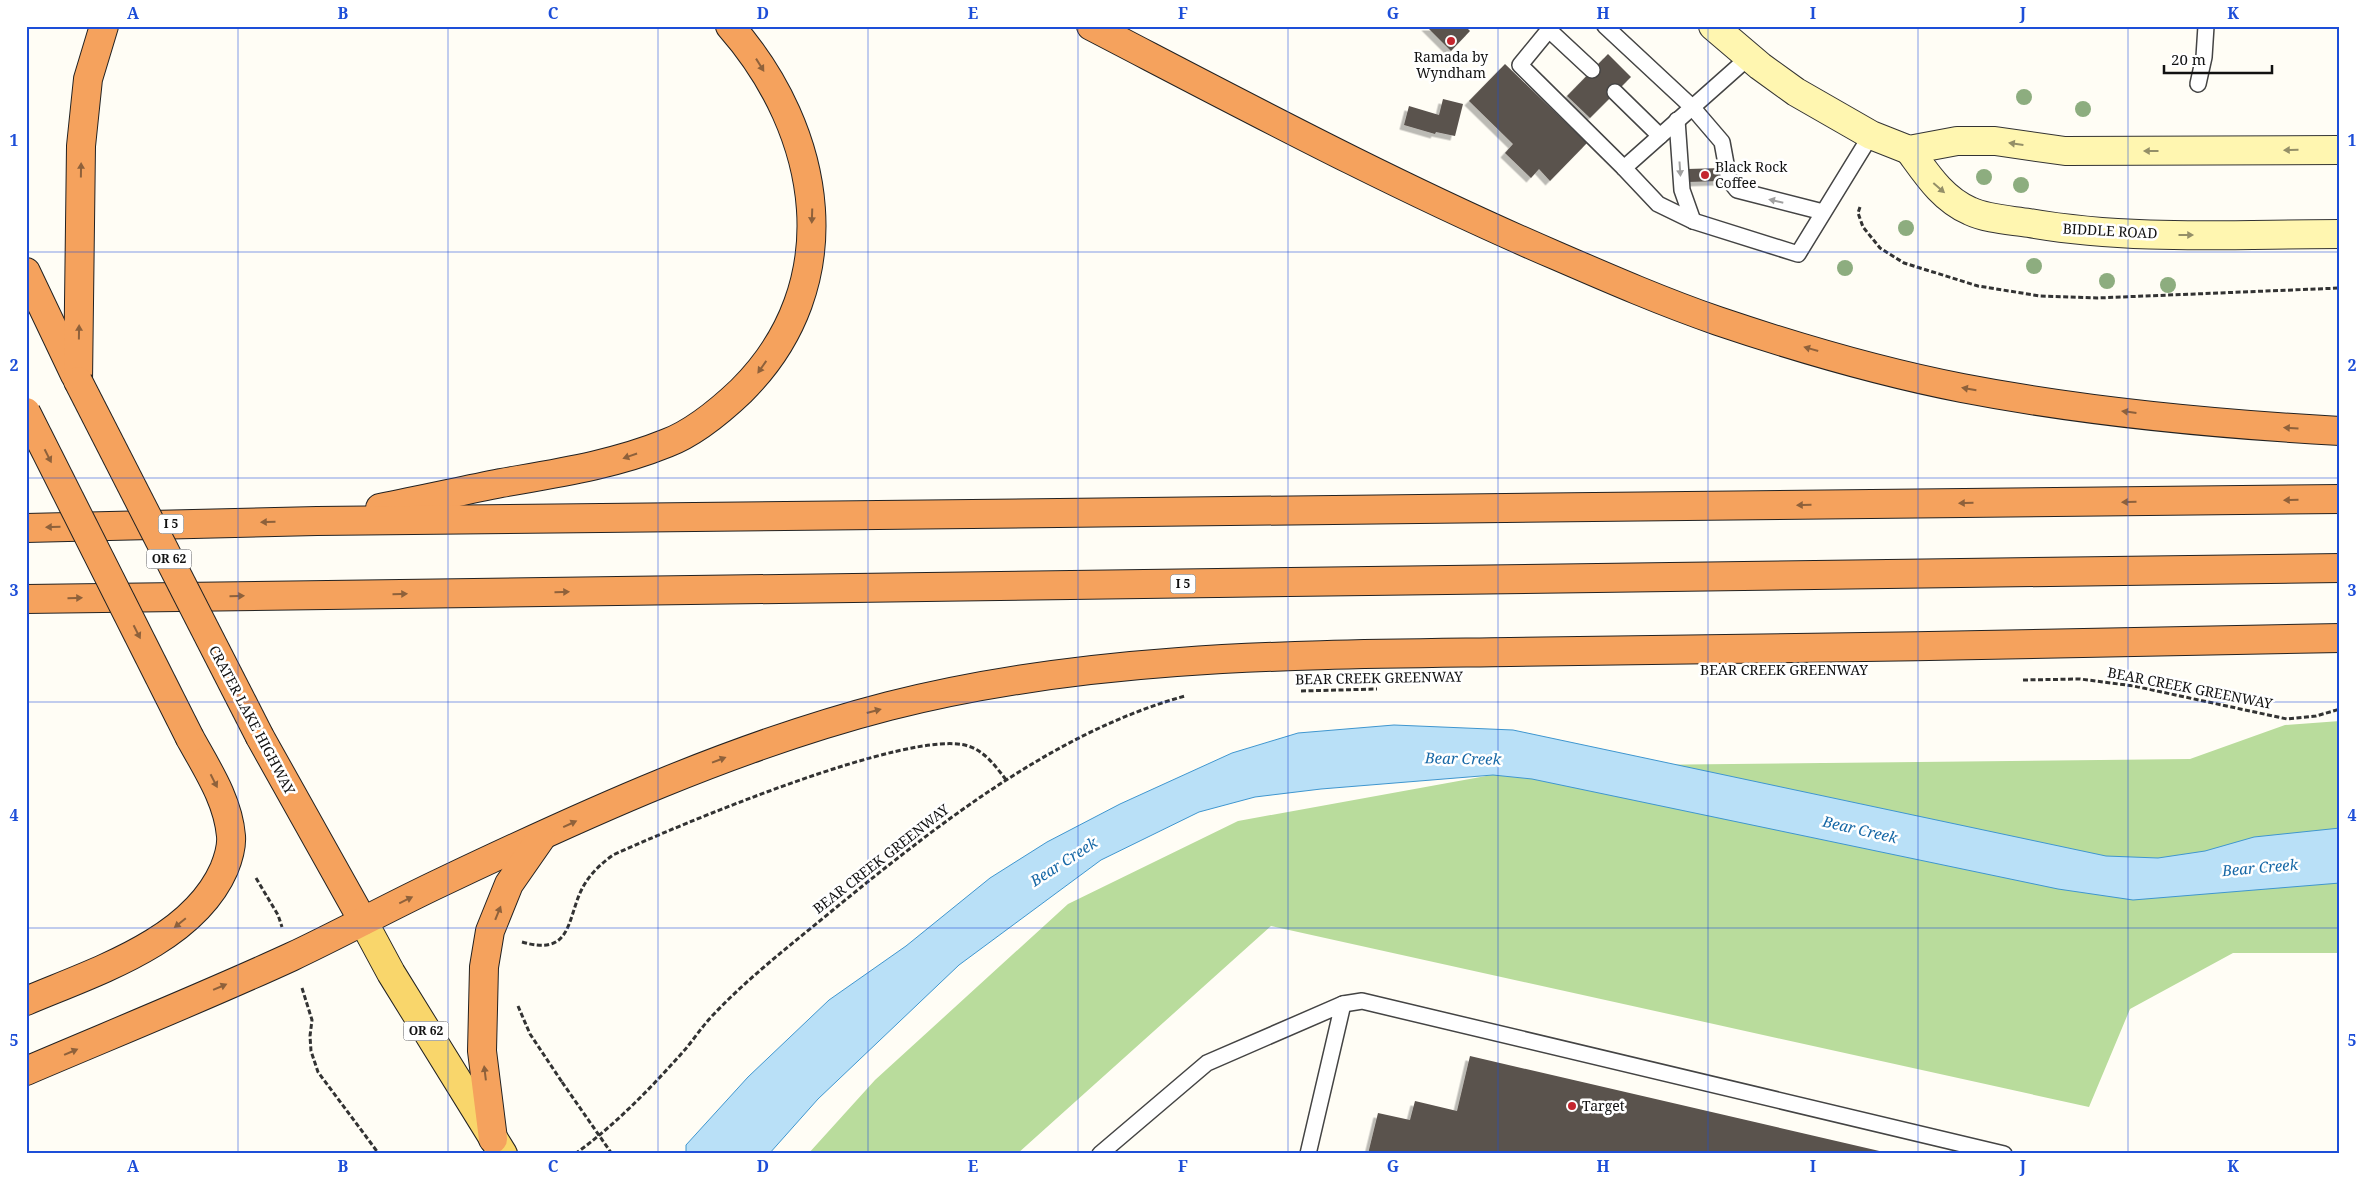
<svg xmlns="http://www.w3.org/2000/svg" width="2366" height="1180" viewBox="0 0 2366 1180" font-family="'Noto Serif',serif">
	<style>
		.forest { fill: #b9dc9c }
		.water { fill: #b9e0f7; stroke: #3f96cf }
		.building { fill: #5a524d; filter: url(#shadow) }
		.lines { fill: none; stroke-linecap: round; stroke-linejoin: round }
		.lane-casing { stroke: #444; stroke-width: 18 }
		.secondary-casing { stroke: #333; stroke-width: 30 }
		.primary-casing { stroke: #222; stroke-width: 30 }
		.highway-casing { stroke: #222; stroke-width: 30 }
		.path { stroke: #333; stroke-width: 3; stroke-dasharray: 5 2.5; stroke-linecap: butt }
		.lane { stroke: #fff; stroke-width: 15 }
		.secondary { stroke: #fff6b0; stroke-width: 28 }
		.primary { stroke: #f9d66b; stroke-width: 28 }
		.highway { stroke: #f5a25d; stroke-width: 28 }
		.highway-bridge-casing { stroke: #222; stroke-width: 30; stroke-linecap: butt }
		.path-bridge { stroke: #333; stroke-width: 3; stroke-dasharray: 5 2.5; stroke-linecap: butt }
		.highway-bridge { stroke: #f5a25d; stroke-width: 28 }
		.tree { fill: #8dad7f }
		.oneway { fill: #8e613b }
		.oneway2 { fill: #948f68 }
		.oneway3 { fill: #a0a0a0 }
		.grid { fill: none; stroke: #1d4ed8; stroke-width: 1; stroke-opacity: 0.55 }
		.poi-dot { fill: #c4262e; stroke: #fff; stroke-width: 2 }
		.labels { text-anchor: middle; stroke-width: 5; stroke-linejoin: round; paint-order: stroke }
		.shield { fill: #fff; stroke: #585858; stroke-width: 1 }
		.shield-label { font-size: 12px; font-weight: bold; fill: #111 }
		.poi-label { font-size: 14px; fill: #111; stroke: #fff; text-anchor: start }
		.street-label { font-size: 14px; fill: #111; stroke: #fff }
		.water-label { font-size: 15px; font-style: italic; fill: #1768a6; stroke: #fff }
		.neatline { fill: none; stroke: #1d4ed8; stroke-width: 2 }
		.grid-label { font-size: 16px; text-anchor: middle; font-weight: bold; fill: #1d4ed8 }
	</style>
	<defs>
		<filter id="shadow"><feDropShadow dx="-4.5" dy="4.5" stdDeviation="0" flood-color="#0004"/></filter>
	</defs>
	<rect width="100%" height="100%" fill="#fffdf5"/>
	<path class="forest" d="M2340 721V953H2233L2130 1009 2089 1107 1271 926 1017 1154H808L875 1080 1068 904 1238 821 1541 766 2190 759 2285 725Z"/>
	<path class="water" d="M1394 725 1513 730 2106 856 2158 858 2205 851 2254 837 2340 828V883L2133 900 2058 889 1532 779 1493 775 1321 789 1255 797 1199 812 1101 860 959 965 818 1099 769 1154H686V1145L748 1077 829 1000 906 946 990 878 1047 842 1120 804 1232 753 1298 733Z"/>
	<g class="building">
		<path d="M1426 26H1470L1468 29 1470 31 1451 51Z"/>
		<path d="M1608 54 1631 77 1590 118 1567 96Z"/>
		<path d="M1505 64 1587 143 1550 181 1539 169 1531 178 1505 153 1513 144 1469 101Z"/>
		<path d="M1443 99 1463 104 1455 136 1436 132 1435 134 1404 125 1409 106 1439 115Z"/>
		<path d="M1722 168 1723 181 1687 182V169Z"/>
		<path d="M1470 1056 1888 1153V1154H1368L1378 1113 1410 1120 1415 1101 1457 1111Z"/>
	</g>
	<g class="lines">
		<g class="lane-casing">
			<g id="lane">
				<path d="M1552 26 1520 65 1624 168"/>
				<path d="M1605 26 1692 107 1722 142 1729 180 1737 190 1823 212"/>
				<path d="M1549 30 1592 70"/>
				<path d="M1749 57 1624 168 1658 204 1693 221 1798 254 1871 135"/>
				<path d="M2198 84 2204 57 2206 26"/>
				<path d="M1615 92 1660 136"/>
				<path d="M1677 120 1682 190 1693 221"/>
				<path d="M1343 1004 1362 1001 2004 1154"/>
				<path d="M1100 1154 1207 1063 1343 1004 1308 1154"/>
			</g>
		</g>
		<g class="secondary-casing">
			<g id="secondary">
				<path d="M1713 26 1760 66 1796 92 1871 135 1909 150 1957 141H1995L2065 151 2340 150"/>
				<path d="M1909 150C1926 173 1942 199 1970 211 1987 219 2010 220 2029 223 2131 241 2236 234 2340 234"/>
			</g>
		</g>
		<g class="primary-casing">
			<path id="primary" d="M363 921 391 973 503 1154"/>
		</g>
		<g class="highway-casing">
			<g id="highway">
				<path d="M1091 26C1245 106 1398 188 1557 256 1610 279 1663 302 1718 321 1798 348 1880 372 1962 388 2086 412 2214 424 2340 431"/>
				<path d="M26 272 75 375"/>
				<path d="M78 381 81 146 88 79 104 26"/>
				<path d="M380 508C421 500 461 491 501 483 558 473 613 465 667 443 693 433 721 410 741 391 849 284 823 132 730 26"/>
				<path d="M26 528 317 521 2340 499"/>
				<path d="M26 599 2340 568"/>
				<path d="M260 737 363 921"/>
				<path d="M26 1001C94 972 192 942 224 869 228 859 232 847 231 836 228 800 207 769 190 738"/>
				<path d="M26 1071C115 1033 204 997 291 957 342 933 391 906 442 882 587 813 734 746 889 706 1094 654 1301 655 1510 652 1787 648 2063 645 2340 638"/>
				<path d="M493 1139 482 1051 484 967 490 931 509 884 541 838"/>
			</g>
		</g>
		<g class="path">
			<path d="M1860 207 1858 213 1863 227 1880 248 1904 263 1978 286 2040 296 2097 298 2340 288"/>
			<path d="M2023 680 2080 679 2134 686 2287 719 2316 716 2340 709"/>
			<path d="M1301 691 1377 689"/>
			<path d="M256 878 278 915 282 927"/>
			<path d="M522 942C570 956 567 923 580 893 587 877 599 865 613 855 674 827 911 727 968 746 985 751 996 767 1007 781"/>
			<path d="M302 988 312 1020 310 1036 311 1051 318 1072 379 1154"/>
			<path d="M518 1006 530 1034 562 1082"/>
			<path d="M575 1154C615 1125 649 1090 682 1053 693 1041 702 1026 714 1014 750 976 792 944 833 910 936 826 1054 732 1185 696"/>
		</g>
		<use href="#lane" class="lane"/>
		<use href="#secondary" class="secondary"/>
		<use href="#primary" class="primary"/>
		<use href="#highway" class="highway"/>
		<g class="highway-bridge-casing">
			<g id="highway-bridge">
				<path d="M78 381 260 737"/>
				<path d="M26 412 190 738"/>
			</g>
		</g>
		<path class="path-bridge" d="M562 1082 612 1154"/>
		<use href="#highway-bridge" class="highway-bridge"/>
	</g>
	<g class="tree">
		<circle cx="2024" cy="97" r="8"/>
		<circle cx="2083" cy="109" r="8"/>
		<circle cx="1984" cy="177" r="8"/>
		<circle cx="2021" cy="185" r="8"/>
		<circle cx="1906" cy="228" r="8"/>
		<circle cx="2034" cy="266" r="8"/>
		<circle cx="1845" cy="268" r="8"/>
		<circle cx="2107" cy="281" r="8"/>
		<circle cx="2168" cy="285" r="8"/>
	</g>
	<defs><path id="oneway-solid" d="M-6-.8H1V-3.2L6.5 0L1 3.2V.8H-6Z" transform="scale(1.25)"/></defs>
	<g class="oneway">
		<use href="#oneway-solid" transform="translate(760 65) rotate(58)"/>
		<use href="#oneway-solid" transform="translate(81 170) rotate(-89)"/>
		<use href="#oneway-solid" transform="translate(812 216) rotate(92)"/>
		<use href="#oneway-solid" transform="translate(79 332) rotate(-89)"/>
		<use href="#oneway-solid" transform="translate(1811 349) rotate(-164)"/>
		<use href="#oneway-solid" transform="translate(762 367) rotate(125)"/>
		<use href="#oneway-solid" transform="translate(1969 389) rotate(-170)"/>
		<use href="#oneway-solid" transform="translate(2129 412) rotate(-173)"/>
		<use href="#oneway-solid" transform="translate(2291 428) rotate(-177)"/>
		<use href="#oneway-solid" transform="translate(48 456) rotate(63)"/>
		<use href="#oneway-solid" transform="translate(630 456) rotate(161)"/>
		<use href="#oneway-solid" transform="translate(2291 500) rotate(179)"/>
		<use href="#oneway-solid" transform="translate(2129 502) rotate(179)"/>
		<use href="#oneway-solid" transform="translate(1966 503) rotate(179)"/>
		<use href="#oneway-solid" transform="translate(1804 505) rotate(179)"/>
		<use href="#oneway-solid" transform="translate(268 522) rotate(179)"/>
		<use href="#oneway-solid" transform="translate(53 527) rotate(179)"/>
		<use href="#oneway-solid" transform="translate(562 592) rotate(-1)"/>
		<use href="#oneway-solid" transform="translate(400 594) rotate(-1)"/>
		<use href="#oneway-solid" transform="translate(237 596) rotate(-1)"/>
		<use href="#oneway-solid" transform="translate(75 598) rotate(-1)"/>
		<use href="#oneway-solid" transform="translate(137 632) rotate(63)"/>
		<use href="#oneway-solid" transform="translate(874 711) rotate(-15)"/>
		<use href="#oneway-solid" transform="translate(719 760) rotate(-21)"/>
		<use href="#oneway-solid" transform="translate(214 781) rotate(63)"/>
		<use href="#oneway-solid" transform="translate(570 824) rotate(-25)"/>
		<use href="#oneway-solid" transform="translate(406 900) rotate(-26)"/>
		<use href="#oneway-solid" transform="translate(498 913) rotate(-68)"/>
		<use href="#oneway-solid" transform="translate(180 923) rotate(141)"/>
		<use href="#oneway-solid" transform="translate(220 987) rotate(-23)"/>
		<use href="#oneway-solid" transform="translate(71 1052) rotate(-23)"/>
		<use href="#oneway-solid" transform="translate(485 1073) rotate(-97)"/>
	</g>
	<g class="oneway2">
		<use href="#oneway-solid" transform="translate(2016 144) rotate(-172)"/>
		<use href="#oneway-solid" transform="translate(2291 150) rotate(179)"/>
		<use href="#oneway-solid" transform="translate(2151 151) rotate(180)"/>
		<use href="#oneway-solid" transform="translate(1939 188) rotate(41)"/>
		<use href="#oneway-solid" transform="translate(2186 235)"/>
	</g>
	<g class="oneway3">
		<use href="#oneway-solid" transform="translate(1680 169) rotate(86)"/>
		<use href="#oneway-solid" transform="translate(1776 201) rotate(-167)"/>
	</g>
	<path class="grid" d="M238 26V1154M448 26V1154M658 26V1154M868 26V1154M1078 26V1154M1288 26V1154M1498 26V1154M1708 26V1154M1918 26V1154M2128 26V1154M26 252H2340M26 478H2340M26 702H2340M26 928H2340"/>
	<g class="poi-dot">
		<circle cx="1451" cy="41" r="5"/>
		<circle cx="1705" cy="175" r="5"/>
		<circle cx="1572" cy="1106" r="5"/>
	</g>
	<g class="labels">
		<g class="shield">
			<rect x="158.5" y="514.5" width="25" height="19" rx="4"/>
			<rect x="146.5" y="549.5" width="45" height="19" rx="4"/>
			<rect x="1170.5" y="574.5" width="25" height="19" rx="4"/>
			<rect x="403.5" y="1021.5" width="45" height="19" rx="4"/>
		</g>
		<g class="shield-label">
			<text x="171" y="528">I 5</text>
			<text x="169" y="563">OR 62</text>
			<text x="1183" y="588">I 5</text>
			<text x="426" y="1035">OR 62</text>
		</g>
		<g class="poi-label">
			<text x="1451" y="62" text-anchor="middle">Ramada by<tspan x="1451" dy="16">Wyndham</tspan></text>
			<text x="1715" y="172">Black Rock<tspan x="1715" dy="16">Coffee</tspan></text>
			<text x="1582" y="1111">Target</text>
		</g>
		<g class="street-label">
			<text transform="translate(2110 231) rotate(3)" y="5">BIDDLE ROAD</text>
			<text x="1784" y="675">BEAR CREEK GREENWAY</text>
			<text transform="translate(1379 678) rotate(-1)" y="5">BEAR CREEK GREENWAY</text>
			<text transform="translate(2190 688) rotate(11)" y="5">BEAR CREEK GREENWAY</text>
			<text transform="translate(252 720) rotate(62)" y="5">CRATER LAKE HIGHWAY</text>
			<text transform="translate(881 859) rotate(-38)" y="5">BEAR CREEK GREENWAY</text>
		</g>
		<g class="water-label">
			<text transform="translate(1463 759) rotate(1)" y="5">Bear Creek</text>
			<text transform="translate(1860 830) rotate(13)" y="5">Bear Creek</text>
			<text transform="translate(1064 862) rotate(-33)" y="5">Bear Creek</text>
			<text transform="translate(2260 868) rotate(-5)" y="5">Bear Creek</text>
		</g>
	</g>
	<rect width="2366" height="1180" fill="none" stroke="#ffffff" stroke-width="55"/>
	<path d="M2164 65v8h108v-8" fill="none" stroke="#111111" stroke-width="2.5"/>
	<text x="2171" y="65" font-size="15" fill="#111111" stroke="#ffffff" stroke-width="4" paint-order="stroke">20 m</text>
	<rect x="28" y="28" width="2310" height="1124" class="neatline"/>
	<g class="grid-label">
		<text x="133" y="19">A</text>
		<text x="343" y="19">B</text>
		<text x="553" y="19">C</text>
		<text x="763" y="19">D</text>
		<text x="973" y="19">E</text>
		<text x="1183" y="19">F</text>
		<text x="1393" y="19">G</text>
		<text x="1603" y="19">H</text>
		<text x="1813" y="19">I</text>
		<text x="2023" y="19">J</text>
		<text x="2233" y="19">K</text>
		<text x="14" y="146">1</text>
		<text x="2352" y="146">1</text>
		<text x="14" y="371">2</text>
		<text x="2352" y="371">2</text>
		<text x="14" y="596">3</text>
		<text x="2352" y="596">3</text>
		<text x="14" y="821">4</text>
		<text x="2352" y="821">4</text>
		<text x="14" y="1046">5</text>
		<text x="2352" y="1046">5</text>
		<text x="133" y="1172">A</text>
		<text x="343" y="1172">B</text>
		<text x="553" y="1172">C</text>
		<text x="763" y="1172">D</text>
		<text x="973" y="1172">E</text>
		<text x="1183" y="1172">F</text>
		<text x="1393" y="1172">G</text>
		<text x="1603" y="1172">H</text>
		<text x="1813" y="1172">I</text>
		<text x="2023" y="1172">J</text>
		<text x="2233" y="1172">K</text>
	</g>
</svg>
